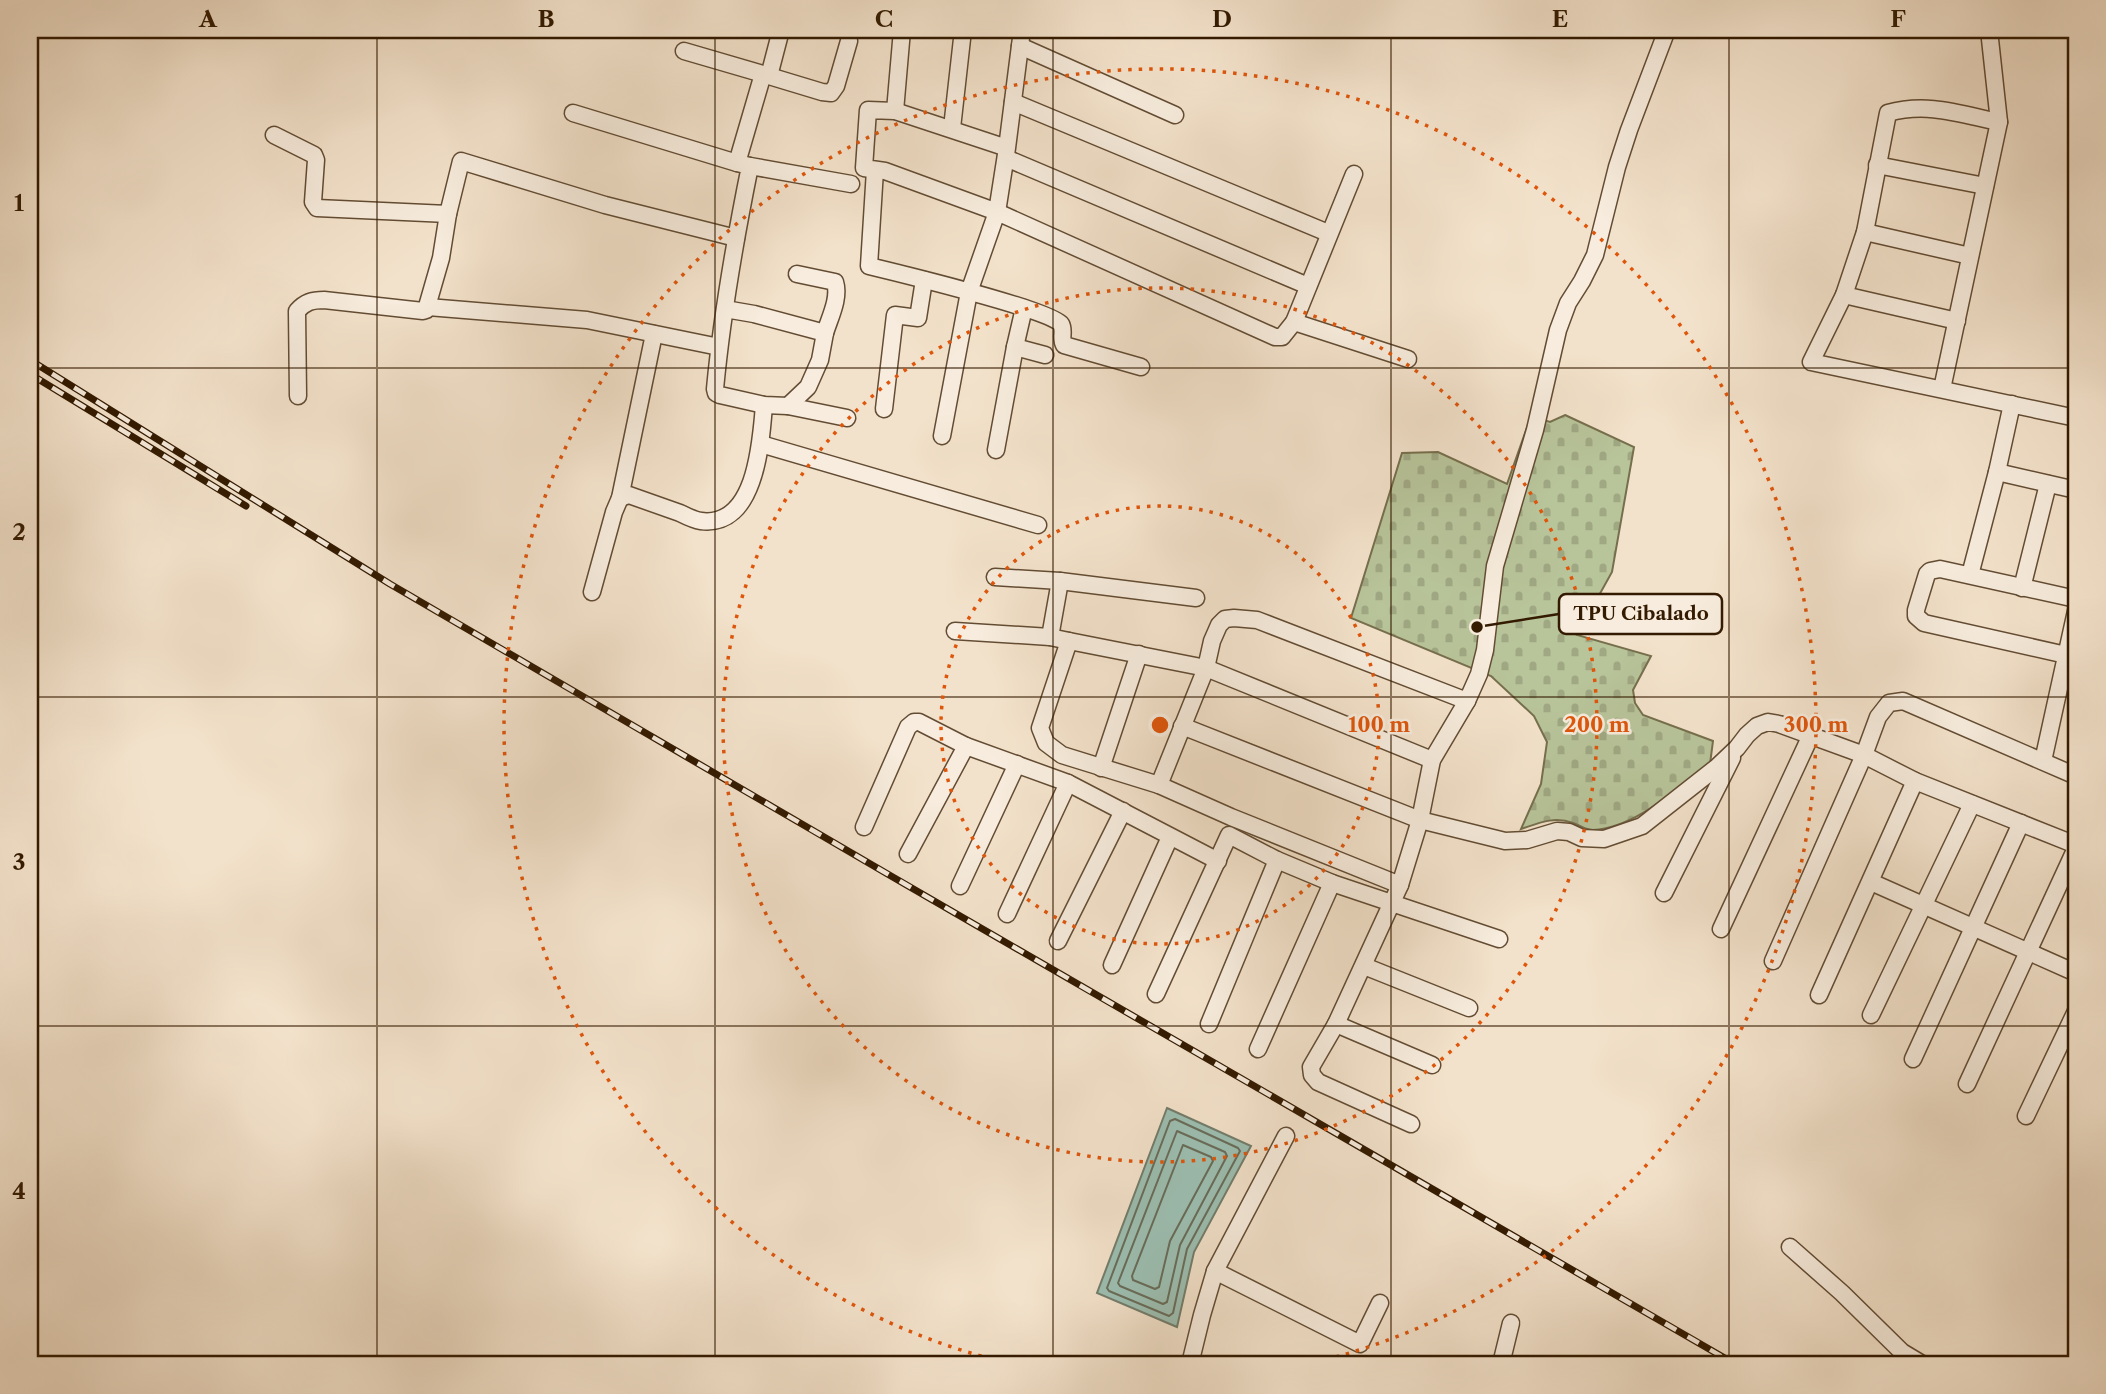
<svg xmlns="http://www.w3.org/2000/svg" width="2106" height="1394" viewBox="0 0 2106 1394" font-family="'Libre Caslon Text',serif">
	<style>
		.cemetery { fill: url(#cemetery-stones); stroke: #766f4d; stroke-width: 2 }
		.water { fill: #9cbfb2; stroke: #727d6b; stroke-width: 2 }
		.lines { fill: none; stroke-linecap: round; stroke-linejoin: round }
		.shore { stroke: #686c59; stroke-width: 2 }
		.minor-casing { stroke: #634c33; stroke-width: 19 }
		.minor { stroke: #f7ecdd; stroke-width: 16 }
		.rail-casing { stroke: #331a00; stroke-width: 7 }
		.rail { stroke: #f7ecdd; stroke-width: 4.5; stroke-dasharray: 13; stroke-linecap: butt }
		.grid { fill: none; stroke: #331a00; stroke-width: 2; stroke-opacity: 0.55 }
		.ring { fill: none; stroke: #df560b; stroke-width: 3.5; stroke-dasharray: 3.5 7 }
		.centre { fill: #df560b; stroke: #f7ecdd; stroke-width: 3.5 }
		.ring-label { font-size: 21px; text-anchor: middle; font-weight: bold; fill: #df560b; stroke: #f7ecdd; stroke-width: 5; stroke-linejoin: round; paint-order: stroke }
		.leader { fill: none; stroke: #331a00; stroke-width: 2.5 }
		.callout-dot { fill: #331a00; stroke: #f7ecdd; stroke-width: 2.5 }
		.callout { fill: #f7ecdd; stroke: #331a00; stroke-width: 2.5 }
		.callout-label { font-size: 19px; text-anchor: middle; font-weight: bold; fill: #331a00 }
		.neatline { fill: none; stroke: #331a00; stroke-width: 2.5 }
		.grid-label { font-size: 23px; text-anchor: middle; font-weight: bold; fill: #331a00 }
	</style>
	<defs>
		<pattern id="cemetery-stones" width="16" height="16" patternUnits="userSpaceOnUse" patternTransform="scale(1.75)"><rect width="16" height="16" fill="#b8c49a"/><path d="M2 7V4a2 2 0 0 1 4 0v3zM10 15v-3a2 2 0 0 1 4 0v3z" fill="#9fa883"/></pattern>
	</defs>
	<rect width="100%" height="100%" fill="#f3e2cb"/>
	<filter id="stains"><feTurbulence type="fractalNoise" baseFrequency=".00286" numOctaves="4"/><feColorMatrix values="0 0 0 0 .2 0 0 0 0 .09 0 0 0 0 .02 0 0 0 .5 -.17"/></filter>
	<radialGradient id="worn" r=".72"><stop offset=".6" stop-color="#630" stop-opacity="0"/><stop offset="1" stop-color="#630" stop-opacity=".3"/></radialGradient>
	<path class="cemetery" d="M1565 415 1634 447 1612 572 1577 635 1651 656 1633 690 1635 703 1643 715 1713 741 1710 764C1677 788 1636 828 1593 830 1585 830 1580 825 1573 823 1554 816 1539 823 1521 829L1541 784 1547 742 1534 716 1491 676 1351 618 1402 453 1438 452 1507 484 1531 416 1550 422Z"/>
	<path class="water" d="M1167 1108 1251 1146 1194 1252 1177 1327 1097 1293Z"/>
	<g class="lines">
		<g class="shore">
			<path d="M1175 1119 1238 1148 1240 1151 1187 1249 1173 1313 1169 1316 1109 1291 1107 1288 1170 1121Z"/>
			<path d="M1177 1131 1225 1152 1227 1156 1180 1245 1167 1302 1163 1304 1120 1286 1118 1283Z"/>
			<path d="M1183 1145 1211 1157 1213 1161 1170 1241 1159 1287 1155 1289 1133 1280 1132 1276Z"/>
		</g>
		<g class="minor-casing">
			<g id="minor">
				<path d="M781 30 769 76 763 74 737 163 750 166C735 240 722 314 715 389L716 393 720 395 764 405 788 406 847 418"/>
				<path d="M1020 46 1175 115"/>
				<path d="M684 51 763 74"/>
				<path d="M769 76 822 92 831 93 836 86 849 41"/>
				<path d="M1013 102 1328 233"/>
				<path d="M895 111 902 30"/>
				<path d="M573 113 737 163"/>
				<path d="M1999 122C1960 114 1927 102 1888 113L1865 232 1844 295 1811 362 2076 418"/>
				<path d="M952 128 963 30"/>
				<path d="M274 135 314 155 316 160 313 202 317 208 448 214 461 161 605 205 736 238"/>
				<path d="M1007 148 895 111 868 110 864 168 885 171 997 212 1007 148 1022 30"/>
				<path d="M1006 158 1308 286"/>
				<path d="M1877 165 1985 186"/>
				<path d="M750 166 851 184"/>
				<path d="M875 170 869 266C894 272 1054 311 1061 324 1065 331 1060 338 1064 345L1141 367"/>
				<path d="M1865 232 1970 256"/>
				<path d="M797 274 835 282C840 298 830 317 825 333"/>
				<path d="M1844 295 1957 321"/>
				<path d="M428 307 587 320 719 347"/>
				<path d="M1024 308 1015 347 1045 355"/>
				<path d="M725 309 754 314 825 333 820 360 808 387 788 406"/>
				<path d="M1294 322 1408 359"/>
				<path d="M1942 389 1999 122 1989 30"/>
				<path d="M298 396 297 311C305 302 312 300 324 300L423 311 426 310 441 258 448 214"/>
				<path d="M884 409 895 315 918 318 924 280"/>
				<path d="M942 436 969 292 997 212 1275 337H1282L1294 322 1354 174"/>
				<path d="M761 444 1038 525"/>
				<path d="M996 450 1015 347"/>
				<path d="M1997 472 2076 490"/>
				<path d="M620 498 629 495C646 501 663 507 680 513 686 516 694 520 701 521 756 528 761 442 764 405"/>
				<path d="M1970 575 1997 472 2012 404"/>
				<path d="M995 577 1060 581 1196 598"/>
				<path d="M2022 588 2048 484"/>
				<path d="M592 592 614 512 620 498 654 334"/>
				<path d="M955 631 1050 637 1069 641"/>
				<path d="M1050 637 1060 581"/>
				<path d="M2066 655 1924 623 1916 616V610L1927 574 1930 571 1940 569 2076 599"/>
				<path d="M1182 726 1420 820 1505 841 1527 840 1557 831 1569 832 1582 838 1604 839 1642 826 1717 767 1737 748 1747 735 1757 726 1768 722 1779 724 1864 755 1915 781 2076 845"/>
				<path d="M2043 761 2076 611"/>
				<path d="M1101 768 1139 654"/>
				<path d="M1159 785 1206 668 1212 641 1219 625 1225 619 1234 618 1257 620 1467 701"/>
				<path d="M864 827 908 727 914 722H919L966 746 1068 783 1218 861"/>
				<path d="M908 854 966 746"/>
				<path d="M1871 882 2076 973"/>
				<path d="M1400 885 1231 817 1159 785 1062 755 1046 743 1040 728 1069 641 1206 668 1432 760"/>
				<path d="M960 886 1017 764"/>
				<path d="M1664 893 1732 758"/>
				<path d="M1007 914 1068 783"/>
				<path d="M1721 929 1811 735"/>
				<path d="M1058 941 1123 811"/>
				<path d="M1773 961 1864 755 1878 717 1889 703 1903 701 2076 776"/>
				<path d="M1112 965 1170 837"/>
				<path d="M1364 966 1469 1008"/>
				<path d="M1156 994 1229 835 1277 860 1332 883 1499 939"/>
				<path d="M1819 995 1915 781"/>
				<path d="M1871 1015 1972 804"/>
				<path d="M1209 1024 1277 860"/>
				<path d="M1336 1024 1432 1065"/>
				<path d="M1258 1049 1332 883"/>
				<path d="M1913 1059 2021 823"/>
				<path d="M1967 1084 2076 848"/>
				<path d="M2026 1116 2076 1011"/>
				<path d="M1411 1124 1318 1082 1312 1075 1311 1067 1336 1024 1400 885 1420 820 1432 760 1467 701 1479 674 1485 650 1495 566 1535 430 1558 330 1568 303 1582 281 1595 255 1617 167 1629 130 1667 30"/>
				<path d="M1790 1247 1842 1293 1902 1352 1922 1364"/>
				<path d="M1215 1271 1360 1344 1380 1303"/>
				<path d="M1190 1364 1202 1315 1215 1271 1286 1136"/>
				<path d="M1501 1364 1511 1323"/>
			</g>
		</g>
		<use href="#minor" class="minor"/>
		<g class="rail-casing">
			<g id="rail">
				<path d="M30 360 390 584 891 876 1735 1364"/>
				<path d="M30 374 246 506"/>
			</g>
		</g>
		<use href="#rail" class="rail"/>
	</g>
	<path class="grid" d="M377 30V1364M715 30V1364M1053 30V1364M1391 30V1364M1729 30V1364M30 368H2076M30 697H2076M30 1026H2076"/>
	<g class="ring">
		<circle cx="1160" cy="725" r="219"/>
		<circle cx="1160" cy="725" r="437"/>
		<path d="M1012 1364A656 656 0 1 1 1308 1364"/>
	</g>
	<circle cx="1160" cy="725" r="10" class="centre"/>
	<g class="ring-label">
		<text x="1379" y="732">100 m</text>
		<text x="1597" y="732">200 m</text>
		<text x="1816" y="732">300 m</text>
	</g>
	<path class="leader" d="M1477 627L1559 614"/>
	<circle class="callout-dot" cx="1477" cy="627" r="7"/>
	<rect class="callout" x="1559" y="594" width="163" height="40" rx="7"/>
	<g class="callout-label">
		<text x="1641" y="620">TPU Cibalado</text>
	</g>
	<rect width="2106" height="1394" fill="none" stroke="#f3e2cb" stroke-width="77"/>
	<rect x="38" y="38" width="2030" height="1318" class="neatline"/>
	<g class="grid-label">
		<text x="208" y="27">A</text>
		<text x="546" y="27">B</text>
		<text x="884" y="27">C</text>
		<text x="1222" y="27">D</text>
		<text x="1560" y="27">E</text>
		<text x="1898" y="27">F</text>
		<text x="19" y="211">1</text>
		<text x="19" y="540">2</text>
		<text x="19" y="870">3</text>
		<text x="19" y="1199">4</text>
	</g>
	<rect width="100%" height="100%" filter="url(#stains)"/>
	<rect width="100%" height="100%" fill="url(#worn)"/>
</svg>
